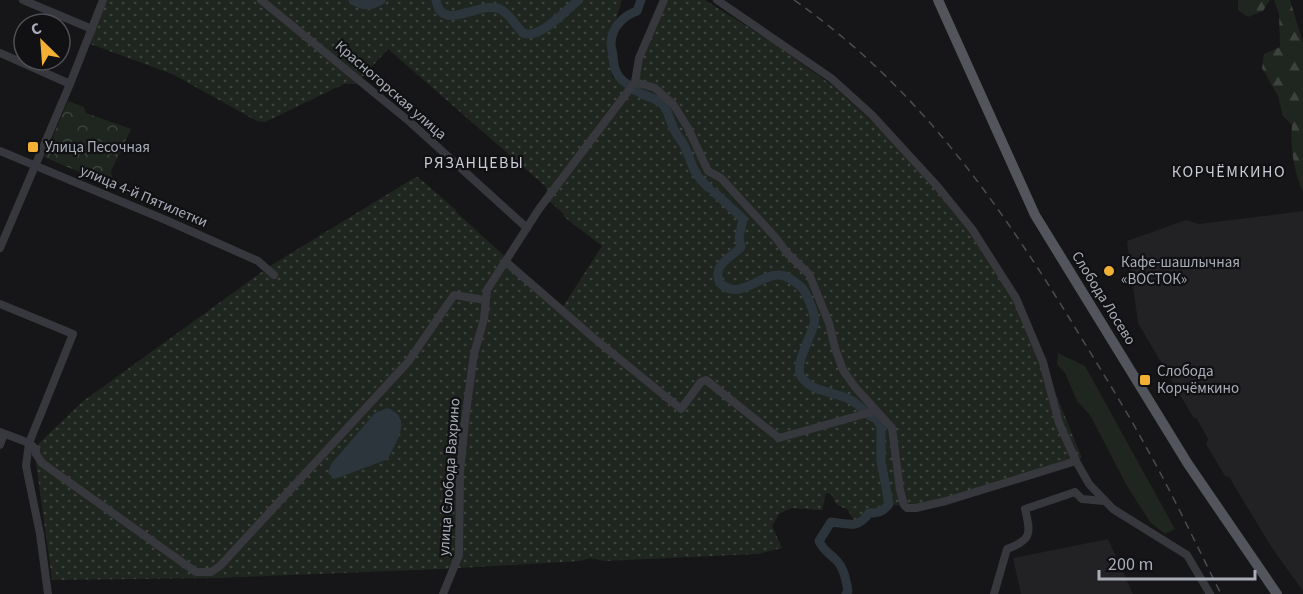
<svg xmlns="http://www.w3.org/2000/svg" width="1303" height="594" viewBox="0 0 1303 594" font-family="'Source Sans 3',sans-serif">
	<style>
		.built { fill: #222225 }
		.grass { fill: #1e261f }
		.forest { fill: url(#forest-firs) }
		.park { fill: url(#park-crowns) }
		.garden { fill: url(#garden-dots) }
		.water { fill: #2c353c }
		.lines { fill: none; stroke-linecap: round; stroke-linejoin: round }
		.river { stroke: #2c353c; stroke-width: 9 }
		.minor { stroke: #37383d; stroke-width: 8 }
		.major { stroke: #53555c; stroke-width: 10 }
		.rail { stroke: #4a4c52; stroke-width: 1.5; stroke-dasharray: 8 6; stroke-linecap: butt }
		.poi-dot { fill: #f2b134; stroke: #111113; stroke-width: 2 }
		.labels { text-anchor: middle; stroke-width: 4.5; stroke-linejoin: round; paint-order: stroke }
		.street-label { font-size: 15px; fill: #a8adb8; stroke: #111113 }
		.poi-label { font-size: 15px; fill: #a8adb8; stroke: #111113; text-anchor: start }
		.neighbourhood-label { font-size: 16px; letter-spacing: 1.5px; fill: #c9ccd4; stroke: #111113 }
	</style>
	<defs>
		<pattern id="forest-firs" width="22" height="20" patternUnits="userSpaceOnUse" patternTransform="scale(1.5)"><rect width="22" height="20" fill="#1e261f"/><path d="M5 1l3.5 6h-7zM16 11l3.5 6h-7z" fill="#3c433d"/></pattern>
		<pattern id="park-crowns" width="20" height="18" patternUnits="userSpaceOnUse" patternTransform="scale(1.5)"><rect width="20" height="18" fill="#1e261f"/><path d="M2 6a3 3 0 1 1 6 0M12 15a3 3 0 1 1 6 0" fill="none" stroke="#3c433d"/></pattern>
		<pattern id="garden-dots" width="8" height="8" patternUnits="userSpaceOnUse" patternTransform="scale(1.5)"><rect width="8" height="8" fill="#1e261f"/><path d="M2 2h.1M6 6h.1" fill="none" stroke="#3c433d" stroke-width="1.8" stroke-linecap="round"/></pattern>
	</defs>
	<rect width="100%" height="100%" fill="#161618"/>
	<g class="built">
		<path d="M1303 211V591L1272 548 1229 477 1225 476 1206 444 1208 439 1197 419 1193 417 1138 323 1127 241 1186 220 1199 224Z"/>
		<path d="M1108 539 1133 594H1021L1013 558Z"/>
	</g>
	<path class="grass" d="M1058 353 1085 366 1175 529 1165 534 1150 522 1127 486 1090 415 1077 401 1065 373 1057 364Z"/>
	<g class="forest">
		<path d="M1238 0H1270L1263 11 1248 17 1238 10Z"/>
		<path d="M1274 0H1290L1303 43V192C1294 171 1290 148 1292 125L1283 116 1278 96 1262 68 1264 54 1280 47 1279 13Z"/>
	</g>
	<path class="park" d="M68 101 84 107 86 113 131 129 111 171 112 177 108 184 44 157Z"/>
	<path class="garden" d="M102 0H622C612 29 609 47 612 77L634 82 663 0H705L769 40 833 86 910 156 966 222 1017 299 1082 458 916 508 889 504C883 512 878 513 869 513L863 522 856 524 848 510 836 504 831 494 826 493 822 510 791 508 779 514 772 526 782 548 758 554 604 561 590 558 580 561 443 569 217 578 52 580 34 448 82 402 270 266 414 178 418 177 456 210V212L562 308 602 246 563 216 564 214 549 201 545 186 388 49 356 84H344L265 122 257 121 172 74 85 42Z"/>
	<path class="water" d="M387 408C414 417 396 442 388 459L335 479 328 473 331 464 375 413Z"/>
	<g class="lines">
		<g class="river">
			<path d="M353 0C362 6 372 6 381 0"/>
			<path d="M436 0C442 34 479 0 500 9 510 14 515 25 523 33 540 40 565 10 579 0"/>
			<path d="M629 85C617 78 614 70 613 57 613 52 611 48 611 43 612 27 623 16 637 11L641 0"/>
			<path d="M633 88C643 98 657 96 665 107 669 114 670 122 674 129 676 135 681 139 684 145 694 165 690 171 709 188"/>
			<path d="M714 192 743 219 739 238 741 247C731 258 711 265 720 283 739 302 761 273 780 275 787 275 794 281 800 286 805 290 807 295 809 301 812 308 816 317 814 324 811 337 794 365 801 376 811 393 835 391 851 400 856 403 860 407 865 411"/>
			<path d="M846 594 848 591C846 580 844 567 835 559 829 553 823 550 819 541L831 522C849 524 858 529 869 513 878 513 883 512 889 504L881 461V426L876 419 870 416"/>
		</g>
		<g class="minor">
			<path d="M23 0 92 29"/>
			<path d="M261 0 410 122 527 228"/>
			<path d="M717 0 831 78 872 115 938 187 972 229 1016 298 1043 362 1059 423 1076 461 1089 484 1113 509 1187 555 1210 594"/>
			<path d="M0 53 70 84"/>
			<path d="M635 82 655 88 673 104 688 128 708 171 721 178 776 238 787 253 809 274 829 323 835 348 843 370 855 387 892 428 900 490 904 505 907 508H916L946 501 1076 461"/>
			<path d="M0 151 168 221 258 261 274 275"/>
			<path d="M0 248 70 84 103 0"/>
			<path d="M505 261 595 339 681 409 701 382 706 380 779 438 875 411"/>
			<path d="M0 304 73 334 29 443 26 466 40 534 48 594"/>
			<path d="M0 432 29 443 36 449V454L42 463 196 572H211L220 566 408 362 454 295 485 300"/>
			<path d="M0 445 4 434"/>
			<path d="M443 594 459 555 460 472 466 412 474 354 484 319 487 290 539 209 635 82 639 58 664 0"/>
			<path d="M994 594 1007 549C1032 540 1031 533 1025 509L1075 492 1082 499 1104 501"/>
		</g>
		<path class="major" d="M938 0 1035 215 1188 464 1277 594"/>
		<path class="rail" d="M794 0C914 84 992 193 1068 316 1094 359 1121 401 1145 445 1172 493 1196 544 1221 594"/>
	</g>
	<g class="poi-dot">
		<rect x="27" y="141" width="12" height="12" rx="3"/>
		<circle cx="1109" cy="271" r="6"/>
		<rect x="1139" y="374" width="12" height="12" rx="3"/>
	</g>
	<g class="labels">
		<g class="street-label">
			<text transform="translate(391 90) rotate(41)" y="5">Красногорская улица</text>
			<text transform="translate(144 196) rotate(23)" y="5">улица 4-й Пятилетки</text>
			<text transform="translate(1104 298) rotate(58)" y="5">Слобода Лосево</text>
			<text transform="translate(449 477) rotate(-86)" y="5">улица Слобода Вахрино</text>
		</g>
		<g class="poi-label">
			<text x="45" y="152">Улица Песочная</text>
			<text x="1121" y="267">Кафе-шашлычная<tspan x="1121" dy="17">«ВОСТОК»</tspan></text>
			<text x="1157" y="376">Слобода<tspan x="1157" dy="17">Корчёмкино</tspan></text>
		</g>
		<g class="neighbourhood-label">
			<text x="474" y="168">РЯЗАНЦЕВЫ</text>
			<text x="1229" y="177">КОРЧЁМКИНО</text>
		</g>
	</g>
	<g transform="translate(42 42) rotate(335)"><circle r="28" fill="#111113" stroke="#4d4f55" stroke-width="1.5"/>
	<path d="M0-4.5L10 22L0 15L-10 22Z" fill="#f2b134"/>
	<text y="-9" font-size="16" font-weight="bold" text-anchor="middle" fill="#a8adb8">С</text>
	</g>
	<path d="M1099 570v9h156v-9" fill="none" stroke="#a8adb8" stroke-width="3"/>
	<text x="1108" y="570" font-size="18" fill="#a8adb8" stroke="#111113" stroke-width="4.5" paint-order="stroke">200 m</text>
</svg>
